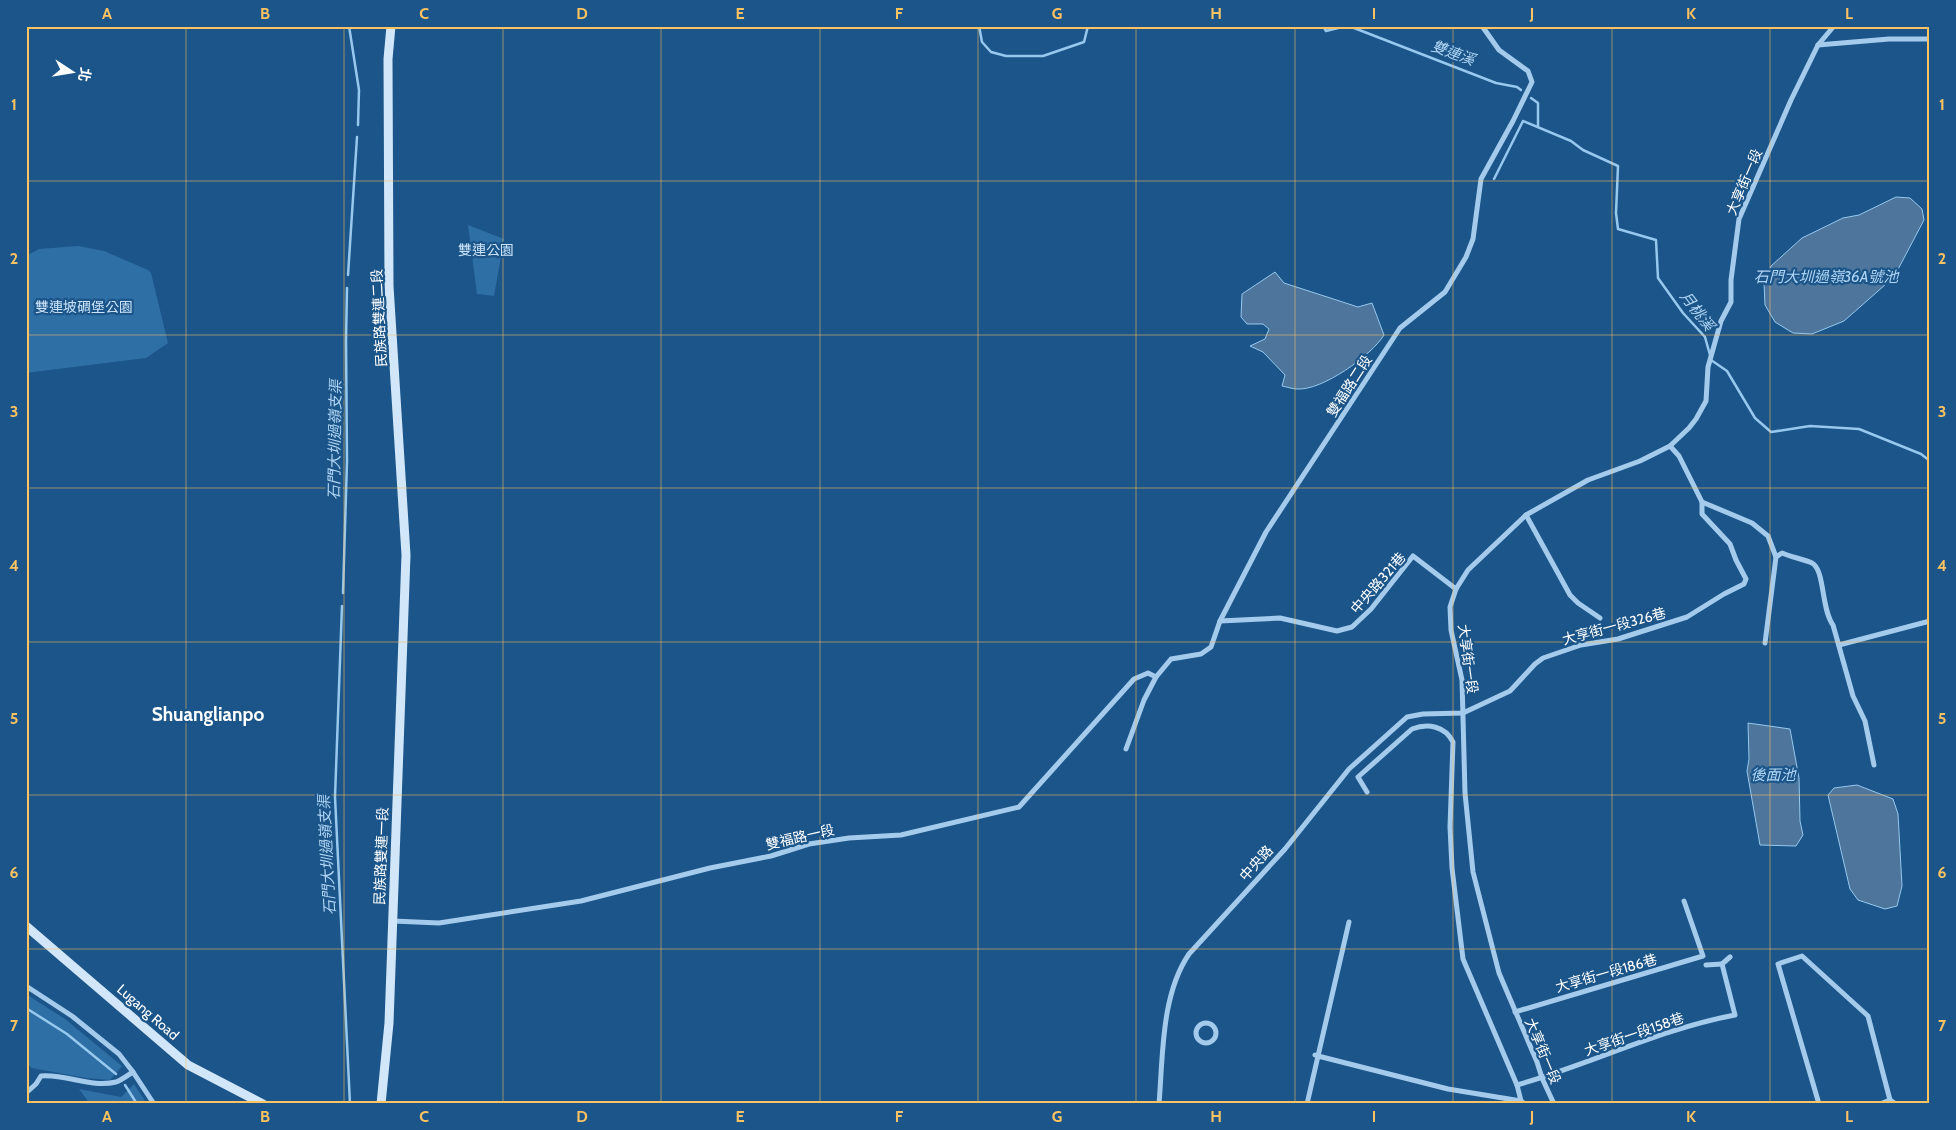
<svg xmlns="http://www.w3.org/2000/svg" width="1956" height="1130" viewBox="0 0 1956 1130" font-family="Cabin,'Noto Sans TC',sans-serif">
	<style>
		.green { fill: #2e6fa6 }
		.water { fill: #4e769c; stroke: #97c8ee }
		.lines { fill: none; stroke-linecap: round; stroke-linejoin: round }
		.stream { stroke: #97c8ee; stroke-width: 2.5 }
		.street { stroke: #a5cbec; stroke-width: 5 }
		.secondary { stroke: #d1e6f9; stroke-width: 9 }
		.grid { fill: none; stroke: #fdc261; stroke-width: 1; stroke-opacity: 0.55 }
		.labels { text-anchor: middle; stroke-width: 4.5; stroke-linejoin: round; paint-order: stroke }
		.street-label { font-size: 14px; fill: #fff; stroke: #1b5589 }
		.park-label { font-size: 14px; fill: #cae3f9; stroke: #1b5589 }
		.water-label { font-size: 15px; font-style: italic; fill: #b0d5f4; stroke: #1b5589 }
		.district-label { font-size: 19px; font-weight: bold; fill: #fff; stroke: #1b5589 }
		.neatline { fill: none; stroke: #fdc261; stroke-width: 2 }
		.grid-label { font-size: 16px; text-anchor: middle; font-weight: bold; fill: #fdc261 }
	</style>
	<rect width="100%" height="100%" fill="#1b5589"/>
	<g class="green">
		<path d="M468 225 504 239 494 296 477 294Z"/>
		<path d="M78 246 104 251 148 270 151 273 168 343 146 358 26 373V256L39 249Z"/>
		<path d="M26 994 65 1019 122 1066 110 1080 86 1078 32 1068 26 1063Z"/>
		<path d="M134 1084 147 1104H90L79 1089 121 1097Z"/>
	</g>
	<g class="water">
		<path d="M1896 197 1910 198 1922 209 1924 220 1894 277 1844 321 1812 334 1793 333 1775 322 1765 305 1764 282 1771 266 1802 238 1843 218 1859 215Z"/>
		<path d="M1275 272 1284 283 1358 307 1372 303 1384 335C1372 355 1322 391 1297 389 1293 389 1287 387 1282 386L1285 375 1263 352 1250 346 1265 339 1269 329 1263 324H1247L1241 317 1242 294Z"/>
		<path d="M1748 723 1790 729 1799 778 1800 821 1803 835 1796 846 1760 845 1747 771 1749 759Z"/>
		<path d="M1857 785 1893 799 1898 814 1902 886 1897 906 1885 909 1858 900 1850 889 1828 795 1834 788Z"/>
	</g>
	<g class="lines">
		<g class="stream">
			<path d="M349 26 359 90 358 125"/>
			<path d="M979 26 982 42 991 52 1006 56H1043L1084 42 1088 26"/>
			<path d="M1323 26 1326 31 1346 26"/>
			<path d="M1349 26 1496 83 1517 87 1521 90"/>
			<path d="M1531 98 1538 103V126"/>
			<path d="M1494 179 1523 121 1571 141 1583 150 1618 166 1616 213 1618 229 1656 240 1658 278 1683 313 1705 337 1710 355"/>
			<path d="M348 275 357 137"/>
			<path d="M1711 360 1727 371 1755 418 1771 432 1810 426 1859 429 1921 454 1930 461"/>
			<path d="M343 593 347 461 346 341 347 288"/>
			<path d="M342 606 335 797 350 1104"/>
			<path d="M26 1008 67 1034 116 1074"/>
			<path d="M125 1085 137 1104"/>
		</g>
		<g class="street">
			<path d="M1818 45 1889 39H1930"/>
			<path d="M1670 446 1679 456 1702 502 1752 523 1768 536 1776 557 1765 643"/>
			<path d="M1526 515 1570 595 1578 603 1600 618"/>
			<path d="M1776 557 1782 553C1791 557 1803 559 1812 563 1825 570 1821 609 1833 625L1853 696 1865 721 1874 765"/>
			<path d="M1220 621 1280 618 1337 631 1352 627 1371 609 1413 556 1456 589"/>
			<path d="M1839 645 1930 621"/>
			<path d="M1126 749 1144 700 1156 677 1171 659 1201 654 1211 647 1220 621 1266 532 1400 328 1445 292 1466 257 1473 239 1481 179 1513 121 1532 82 1528 71 1499 50 1482 26"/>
			<path d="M1367 792 1358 777 1412 729C1428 723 1445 726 1453 742L1450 827 1452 868 1463 959 1517 1085 1521 1101"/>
			<path d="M393 921 439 923 581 901 710 868 771 856 809 844 849 838 901 835 1019 807 1134 679 1148 673 1156 677"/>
			<path d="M1706 965 1722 964"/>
			<path d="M26 986 72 1016 119 1054 133 1072 154 1104"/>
			<path d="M1515 1012 1703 956 1684 901"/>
			<circle cx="1206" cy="1033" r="10"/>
			<path d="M1315 1055 1318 1056 1349 922"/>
			<path d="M1517 1085C1591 1064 1660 1029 1735 1015L1722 964 1730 957"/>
			<path d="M26 1093 36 1084 41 1076C67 1074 91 1088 116 1082 122 1080 128 1075 133 1072"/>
			<path d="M1159 1104C1163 1056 1161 995 1189 954L1285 849 1349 769 1407 717 1423 714 1463 713 1510 691 1535 664 1543 658 1581 645 1618 639 1687 617 1724 594 1744 584 1746 579 1736 560 1730 544 1702 514V502"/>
			<path d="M1307 1104 1318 1056 1448 1089 1521 1101 1525 1104"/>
			<path d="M1554 1104 1542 1078 1537 1062 1499 973 1473 872 1465 793 1462 680 1451 630 1450 607 1456 589 1468 570 1526 515 1588 480 1640 461 1670 446 1689 428 1696 419 1706 401 1708 367 1721 321 1731 302V280L1739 219 1791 100 1818 45 1834 26"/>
			<path d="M1819 1104 1778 964 1802 956 1868 1016 1890 1100 1896 1104"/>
			<path d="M1880 1104 1890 1100"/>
		</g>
		<g class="secondary">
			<path d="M26 926 188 1065 263 1104"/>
			<path d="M381 1104 389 1023 406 555 389 286 388 59 391 26"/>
		</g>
	</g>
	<path class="grid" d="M186 26V1104M344 26V1104M503 26V1104M661 26V1104M820 26V1104M978 26V1104M1136 26V1104M1295 26V1104M1453 26V1104M1612 26V1104M1770 26V1104M26 181H1930M26 335H1930M26 488H1930M26 642H1930M26 795H1930M26 949H1930"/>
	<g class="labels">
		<g class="street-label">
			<text transform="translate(1744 182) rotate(-67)" y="5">大享街一段</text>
			<text transform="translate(379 318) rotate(-93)" y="5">民族路雙連二段</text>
			<text transform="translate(1349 386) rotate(-57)" y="5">雙福路二段</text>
			<text transform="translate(1378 583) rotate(-49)" y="5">中央路321巷</text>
			<text transform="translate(1614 626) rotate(-15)" y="5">大享街一段326巷</text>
			<text transform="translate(1468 659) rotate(82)" y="5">大享街一段</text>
			<text transform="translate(800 837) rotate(-13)" y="5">雙福路一段</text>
			<text transform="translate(381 856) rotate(-88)" y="5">民族路雙連一段</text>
			<text transform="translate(1256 863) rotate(-48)" y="5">中央路</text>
			<text transform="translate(1606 973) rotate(-16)" y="5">大享街一段186巷</text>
			<text transform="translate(148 1012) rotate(41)" y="5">Lugang Road</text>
			<text transform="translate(1634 1034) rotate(-19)" y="5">大享街一段158巷</text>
			<text transform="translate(1543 1051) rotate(67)" y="5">大享街一段</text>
		</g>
		<g class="park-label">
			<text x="486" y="255">雙連公園</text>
			<text x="84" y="312">雙連坡碉堡公園</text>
		</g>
		<g class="water-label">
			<text transform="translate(1453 53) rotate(20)" y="5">雙連溪</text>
			<text x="1826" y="282">石門大圳過嶺36A號池</text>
			<text transform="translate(1697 311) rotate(52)" y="5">月桃溪</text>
			<text transform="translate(335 440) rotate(-89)" y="5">石門大圳過嶺支渠</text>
			<text x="1773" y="780">後面池</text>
			<text transform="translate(327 855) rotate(-93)" y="5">石門大圳過嶺支渠</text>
		</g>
		<g class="district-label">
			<text x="208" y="721">Shuanglianpo</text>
		</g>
	</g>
	<rect width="1956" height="1130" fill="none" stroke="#1b5589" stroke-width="55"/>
	<g transform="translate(72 72) rotate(102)" stroke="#1b5589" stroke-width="4" paint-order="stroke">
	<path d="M0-4L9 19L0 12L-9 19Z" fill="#ffffff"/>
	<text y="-8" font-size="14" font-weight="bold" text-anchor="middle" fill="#ffffff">北</text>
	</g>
	<rect x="28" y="28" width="1900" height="1074" class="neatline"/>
	<g class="grid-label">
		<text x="107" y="19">A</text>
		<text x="265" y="19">B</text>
		<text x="424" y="19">C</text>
		<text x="582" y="19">D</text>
		<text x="740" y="19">E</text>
		<text x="899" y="19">F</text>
		<text x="1057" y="19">G</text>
		<text x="1216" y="19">H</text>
		<text x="1374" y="19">I</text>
		<text x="1532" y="19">J</text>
		<text x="1691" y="19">K</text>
		<text x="1849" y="19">L</text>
		<text x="14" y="110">1</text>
		<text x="1942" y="110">1</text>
		<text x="14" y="264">2</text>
		<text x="1942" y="264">2</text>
		<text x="14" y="417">3</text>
		<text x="1942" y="417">3</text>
		<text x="14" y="571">4</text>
		<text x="1942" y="571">4</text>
		<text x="14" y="724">5</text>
		<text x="1942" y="724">5</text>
		<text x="14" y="878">6</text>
		<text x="1942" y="878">6</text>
		<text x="14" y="1031">7</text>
		<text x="1942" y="1031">7</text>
		<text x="107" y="1122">A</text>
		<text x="265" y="1122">B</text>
		<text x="424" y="1122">C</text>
		<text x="582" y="1122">D</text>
		<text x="740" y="1122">E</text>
		<text x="899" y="1122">F</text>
		<text x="1057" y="1122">G</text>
		<text x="1216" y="1122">H</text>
		<text x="1374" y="1122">I</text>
		<text x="1532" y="1122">J</text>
		<text x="1691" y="1122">K</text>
		<text x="1849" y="1122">L</text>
	</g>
</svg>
